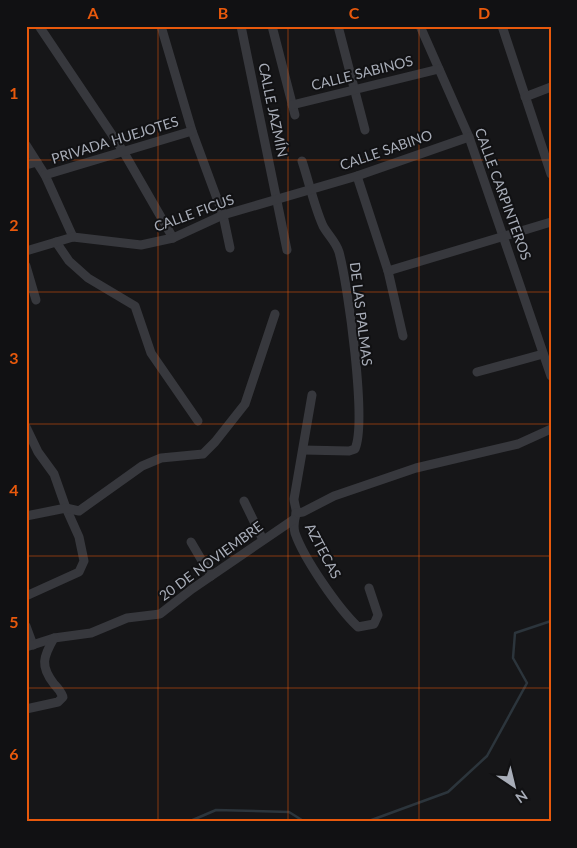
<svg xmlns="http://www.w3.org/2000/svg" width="577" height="848" viewBox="0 0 577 848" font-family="Lato,sans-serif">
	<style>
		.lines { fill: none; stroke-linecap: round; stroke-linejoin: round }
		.stream { stroke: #2c353c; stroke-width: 2.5 }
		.street { stroke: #37383d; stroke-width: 9 }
		.grid { fill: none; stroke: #e8590c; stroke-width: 1; stroke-opacity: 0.55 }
		.labels { text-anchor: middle; stroke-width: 4; stroke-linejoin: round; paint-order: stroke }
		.street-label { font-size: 14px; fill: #a8adb8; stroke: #111113 }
		.neatline { fill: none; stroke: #e8590c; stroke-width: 2 }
		.grid-label { font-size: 16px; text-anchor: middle; font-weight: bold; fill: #e8590c }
	</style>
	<rect width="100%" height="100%" fill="#161618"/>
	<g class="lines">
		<g class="stream">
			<path d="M188 822 216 810 289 812 305 822"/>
			<path d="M366 822 448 792 487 756 527 683 513 658 515 633 551 621"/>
		</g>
		<g class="street">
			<path d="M39 26 123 151 173 238"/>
			<path d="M161 26 192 131 223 215 230 248"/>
			<path d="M241 26 287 250"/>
			<path d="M272 26 295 115"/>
			<path d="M338 26 365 130"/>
			<path d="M420 26 469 137 551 376"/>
			<path d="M502 26 551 174"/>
			<path d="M525 97 551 87"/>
			<path d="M292 105 439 69"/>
			<path d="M26 145 45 175 73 237"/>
			<path d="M302 161C309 182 314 206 323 226 328 235 336 242 339 252 348 285 367 422 355 449L349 451 303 450"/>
			<path d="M26 165 37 162"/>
			<path d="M45 175 192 131"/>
			<path d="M357 176 388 271 403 336"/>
			<path d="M56 242 69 261 88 278 135 306 151 353 198 421"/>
			<path d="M26 251 73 237 141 245 173 238 223 215 357 176 469 137"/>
			<path d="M26 266 36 300"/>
			<path d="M388 271 551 222"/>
			<path d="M477 372 543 354"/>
			<path d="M312 395 294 499C294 503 297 510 296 514 294 521 293 526 295 533 304 559 338 608 358 627L374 624 378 615 369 588"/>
			<path d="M26 427 38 452 54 474 66 508 79 537 84 561 79 572 26 596"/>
			<path d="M244 501 263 540"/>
			<path d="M296 513 303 512 334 496 416 468 518 444 551 429"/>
			<path d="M26 516 66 508 79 511 142 466 161 458 203 454 215 442 245 404 275 314"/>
			<path d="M191 542 211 576"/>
			<path d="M26 626 33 645"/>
			<path d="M26 647 54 638 91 633 127 618 160 614 192 589 293 520"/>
			<path d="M26 709 58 702 63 697C61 692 58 688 54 684 40 666 43 657 54 638"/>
		</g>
	</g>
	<path class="grid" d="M158 26V822M288 26V822M419 26V822M26 160H551M26 292H551M26 424H551M26 556H551M26 688H551"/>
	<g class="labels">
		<g class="street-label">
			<text transform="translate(362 73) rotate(-14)" y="5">CALLE SABINOS</text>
			<text transform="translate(273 110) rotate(78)" y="5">CALLE JAZMÍN</text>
			<text transform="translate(115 140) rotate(-17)" y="5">PRIVADA HUEJOTES</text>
			<text transform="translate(386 150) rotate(-19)" y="5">CALLE SABINO</text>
			<text transform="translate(503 194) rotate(70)" y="5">CALLE CARPINTEROS</text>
			<text transform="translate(194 213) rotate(-20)" y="5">CALLE FICUS</text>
			<text transform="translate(361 314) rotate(83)" y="5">DE LAS PALMAS</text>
			<text transform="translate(323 551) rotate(62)" y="5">AZTECAS</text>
			<text transform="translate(211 561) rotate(-36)" y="5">20 DE NOVIEMBRE</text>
		</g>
	</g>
	<rect width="577" height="848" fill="none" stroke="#111113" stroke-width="55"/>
	<g transform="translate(514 786) rotate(145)" stroke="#111113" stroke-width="4" paint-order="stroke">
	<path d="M0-4L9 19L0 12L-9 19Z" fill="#a8adb8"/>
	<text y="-8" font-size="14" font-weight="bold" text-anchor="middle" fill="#a8adb8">N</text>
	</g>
	<rect x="28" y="28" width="522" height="792" class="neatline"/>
	<g class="grid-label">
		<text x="93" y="19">A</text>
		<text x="223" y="19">B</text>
		<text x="354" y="19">C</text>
		<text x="484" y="19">D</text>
		<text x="14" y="99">1</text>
		<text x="14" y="231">2</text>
		<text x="14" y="364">3</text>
		<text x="14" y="496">4</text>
		<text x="14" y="628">5</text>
		<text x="14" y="760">6</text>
	</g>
</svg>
